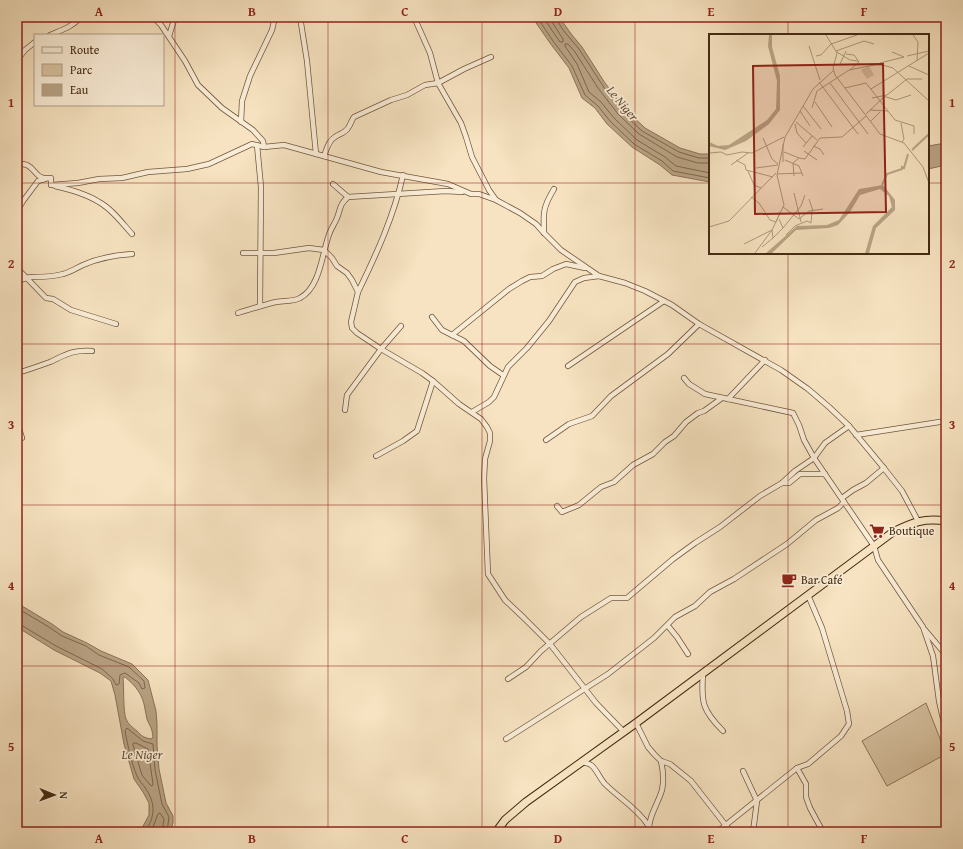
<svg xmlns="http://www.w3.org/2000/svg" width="963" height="849" viewBox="0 0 963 849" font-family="'Gentium Book Plus',serif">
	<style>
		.green { fill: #d9c4a3; stroke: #8e775a }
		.water { fill: #baa486; stroke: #8b7358; fill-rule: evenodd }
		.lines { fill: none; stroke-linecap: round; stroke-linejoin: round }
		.shore { stroke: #7f674c; stroke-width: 1 }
		.minor-casing { stroke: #71583e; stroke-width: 6 }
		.trunk-casing { stroke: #442a12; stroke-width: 9 }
		.minor { stroke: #faedd7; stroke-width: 4.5 }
		.trunk { stroke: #f7e3c1; stroke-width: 7 }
		.grid { fill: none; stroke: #8f2418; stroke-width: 1; stroke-opacity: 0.55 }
		.labels { text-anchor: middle; stroke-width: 3.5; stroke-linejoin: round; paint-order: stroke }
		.poi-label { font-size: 12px; fill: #442a12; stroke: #faedd7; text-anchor: start }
		.water-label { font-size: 13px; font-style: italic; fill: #674f35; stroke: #faedd7 }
		.inset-river { fill: none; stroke: #baa486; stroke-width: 2 }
		.inset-road { fill: none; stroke: #af997b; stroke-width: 1 }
		.view { fill: #8f2418; fill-opacity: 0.15; stroke: #8f2418; stroke-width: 2 }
		.inset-edge { fill: none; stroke: #442a12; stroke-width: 2 }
		.neatline { fill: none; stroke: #8f2418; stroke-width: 1.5 }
		.grid-label { font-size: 13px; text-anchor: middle; font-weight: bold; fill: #8f2418 }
	</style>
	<rect width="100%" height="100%" fill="#f7e3c1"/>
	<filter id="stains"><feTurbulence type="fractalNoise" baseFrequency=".005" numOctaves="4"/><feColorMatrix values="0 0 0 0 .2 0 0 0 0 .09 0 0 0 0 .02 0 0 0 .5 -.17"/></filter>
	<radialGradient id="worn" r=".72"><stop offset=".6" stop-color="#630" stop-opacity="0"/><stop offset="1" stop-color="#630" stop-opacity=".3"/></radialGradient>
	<path class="green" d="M926 703 946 754 887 786 862 741Z"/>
	<g class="water">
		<path d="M532 17H559L572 35 582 47 605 83 625 109 645 128 680 148 700 154H710V182L672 175 660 165 632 147 607 124 595 108 582 98 569 68 550 43Z"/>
		<path d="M946 143V165L928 169V146Z"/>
		<path d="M17 603 52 624 63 632 87 643 101 651 132 664 148 680 156 711 157 723V746L159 769 166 803 173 816V823L170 832H140L149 815V803L143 792 134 779 124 744 115 695 111 681 100 673 54 650 17 627ZM123 677H125C136 686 143 695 145 709 146 712 146 716 147 719 150 727 152 727 153 737L151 739C145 738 141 736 137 731 133 728 128 724 126 719 123 711 124 687 123 677Z"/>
	</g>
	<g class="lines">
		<g class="shore">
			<path d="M537 17 553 41 572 66 585 95 598 106 610 121 634 144 662 161 673 171 710 178"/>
			<path d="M543 17 560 42H563V39L552 22 551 17"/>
			<path d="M556 17 557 20 563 30 579 49 607 92 622 112 642 131 679 152 699 158H710"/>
			<path d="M710 163H698L677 157 639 134 618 114 598 88 575 52 568 44H565V46L577 64 589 92 601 102 614 118 637 140 665 157 676 166 710 173"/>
			<path d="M17 608 49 627 62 636 86 646 99 655 129 667 144 681 145 688 142 689 139 683 125 673 120 675 119 684 116 685 113 679 102 669 56 646 21 625 17 624"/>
			<path d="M134 743H136L148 749 153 784 152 786 150 785 142 775 133 745Z"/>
			<path d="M145 832C155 817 156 804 146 789 143 784 139 781 137 776 131 762 128 746 125 731L127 728 143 741 153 744 155 770 162 804 169 817 167 832"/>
			<path d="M151 832 158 814 160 813 164 819 162 832"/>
		</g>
		<g class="minor-casing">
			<g id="minor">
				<path d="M153 17 161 25 185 61 198 85 222 108 253 130 263 141 264 147"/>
				<path d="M300 17 307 61 316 154"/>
				<path d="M414 17 430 53 438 83 461 123 466 137 472 157 489 190 496 200"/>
				<path d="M50 35C62 30 72 27 81 17"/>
				<path d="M169 36 175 17"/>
				<path d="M17 60 25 50 35 42"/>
				<path d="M241 122 242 101 250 76 272 30 275 17"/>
				<path d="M257 145 261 187 260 306"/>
				<path d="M324 156C327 149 328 141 335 137 339 134 345 133 348 128 351 124 351 121 354 117L391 100 407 95 425 85 438 83 464 69 491 57"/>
				<path d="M17 163C20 164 24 164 27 165 37 170 35 180 51 178V185L78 183 99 179 122 178 148 172 187 169 209 164 252 144 264 147 284 145 381 172 448 184 471 194H479L496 200 520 213 536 224 544 233 561 250 599 276 625 283 645 291 672 305 699 324 781 370 808 389 829 407 849 426 883 467 902 491 918 521"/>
				<path d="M333 184 348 197 446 191 462 192"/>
				<path d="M55 186C68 189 88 195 99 202 112 209 122 223 132 234"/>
				<path d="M17 211 23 201 38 181 45 179"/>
				<path d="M544 233C543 213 543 207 554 189"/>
				<path d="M243 253H274L309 248 324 250 332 258 337 266 347 273 352 280 358 292 351 322 352 328 357 333 381 349 422 373 433 381 459 404 481 419 487 427 490 433V441L485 459 484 478 488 574 505 600 524 618 550 644 596 703 624 732"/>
				<path d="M17 268 46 298 53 299 71 310 116 324"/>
				<path d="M17 281C22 280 27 277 32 277 43 277 53 277 63 274 71 272 76 268 83 265 99 258 115 255 132 254"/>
				<path d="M358 292C376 255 394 216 403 175"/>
				<path d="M238 313C251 309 263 305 276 302 284 300 293 302 300 298 321 287 322 251 330 232 332 227 335 223 337 218 341 208 339 205 348 197"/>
				<path d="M432 317 442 330 464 341 490 366 503 375"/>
				<path d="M452 335 509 289 522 281 530 277 542 276 553 269 566 264 585 268"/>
				<path d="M568 366 664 301"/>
				<path d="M17 373C28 370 39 366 50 362 67 354 72 350 92 351"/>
				<path d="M684 378 689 384 705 394 793 413 799 425 804 440 814 458 874 546 878 560 923 627 933 656 939 701 946 732"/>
				<path d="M728 399 765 360"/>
				<path d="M345 410 347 395 381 349 401 326"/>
				<path d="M472 412 489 402 494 397 508 367 527 348 549 321 575 282 584 278 599 276"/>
				<path d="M17 423 22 438"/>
				<path d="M856 435 946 421"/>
				<path d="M546 440 569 424 592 416 611 396 668 354 699 324"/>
				<path d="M376 456 403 441 417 431 433 381"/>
				<path d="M782 483H789L800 474H825"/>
				<path d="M842 498 853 490 866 483 884 468"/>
				<path d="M557 506 562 512 579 505 601 487 614 482 633 465 653 454 665 442 674 436 686 422 698 413 704 411 722 398"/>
				<path d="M668 626 677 637 688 654"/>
				<path d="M925 630 946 655"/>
				<path d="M703 673C701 702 702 710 723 731"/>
				<path d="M508 679 526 667 541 651 581 617 611 598H627L673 559 695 543 720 527 760 496 782 483 795 471 814 458 825 443 849 426"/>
				<path d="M636 723 648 747 654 754 661 761 670 764 691 781 731 832"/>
				<path d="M506 739 608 674 654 638 675 617 695 606 710 592 734 579 787 544 816 520 838 508 844 502"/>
				<path d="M582 762C584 763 588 763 591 765 596 768 600 779 605 784 619 798 637 808 648 825"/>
				<path d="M797 768 806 784V797L810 808 823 832"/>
				<path d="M743 771 757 801 753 832"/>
				<path d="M649 832C648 817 658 804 662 790 664 781 663 770 661 761"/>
				<path d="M717 832 797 768 808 764 841 736 849 724 847 711 822 628 808 595"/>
			</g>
		</g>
		<g class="trunk-casing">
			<path id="trunk" d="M496 832 505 820 526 802 636 723 893 532C913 522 924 518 946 521"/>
		</g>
		<use href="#minor" class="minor"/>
		<use href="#trunk" class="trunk"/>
	</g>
	<path class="grid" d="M175 17V832M328 17V832M482 17V832M635 17V832M788 17V35M17 183H710M928 183H946M788 253V832M17 344H946M17 505H946M17 666H946"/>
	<defs>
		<g id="supermarket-bare" transform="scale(1.2)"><path d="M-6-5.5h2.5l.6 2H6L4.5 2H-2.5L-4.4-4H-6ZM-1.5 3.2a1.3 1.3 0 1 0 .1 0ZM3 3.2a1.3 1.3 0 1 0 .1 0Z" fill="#8f2418" stroke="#faedd7" stroke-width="2.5" paint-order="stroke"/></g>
		<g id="cafe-bare" transform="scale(1.2)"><path d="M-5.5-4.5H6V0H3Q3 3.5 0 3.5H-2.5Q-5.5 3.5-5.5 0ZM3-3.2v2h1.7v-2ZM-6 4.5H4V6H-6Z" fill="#8f2418" stroke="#faedd7" stroke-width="2.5" paint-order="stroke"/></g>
	</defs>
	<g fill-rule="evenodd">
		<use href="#supermarket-bare" x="877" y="531"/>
		<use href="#cafe-bare" x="789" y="580"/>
	</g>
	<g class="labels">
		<g class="poi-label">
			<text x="889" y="535">Boutique</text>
			<text x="801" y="584">Bar Café</text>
		</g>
		<g class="water-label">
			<text transform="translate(623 103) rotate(50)" y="5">Le Niger</text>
			<text x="142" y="759">Le Niger</text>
		</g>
	</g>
	<g transform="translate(709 34)">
		<rect width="220" height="220" fill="#f7e3c1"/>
		<path d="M160 32 165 41 158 45 152 36Z" fill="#d9c4a3"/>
		<path d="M60 1H63V13L71 42V76L60 90 37 107 16 116 0 112V108L9 112 20 111 58 86 67 75 68 47 59 12ZM174 151 186 166V176L167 194 160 219H156L157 216 164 192 183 173 180 162 171 155 151 161 141 178 129 191 120 194 87 196 63 219H57L88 192 118 191 130 186 150 155Z" fill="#baa486"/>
		<path class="inset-river" d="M203 116 220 100M173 151 178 140 193 135V133L195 134 199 120"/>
		<path class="inset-road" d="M117 1 128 19 124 34 126 41 171 100 195 109 214 133 220 149M204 1 209 8 208 27M100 12 111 46M127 17 155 7 165 10M128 18 141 26 149 27M137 20 145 21 150 28 141 36M107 22 112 21 122 10 148 1M198 22 220 17M171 29 195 23 183 18M131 30 137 17M200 32 220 41M110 48 149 100M121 49 159 100M136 54 157 49 186 86 205 92V100M162 55 220 19M174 62 187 66 202 61M163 64 178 61 198 45H213M106 68 123 93M94 72 112 95M103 74 108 57 140 36 170 30 184 34 220 67M161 76 179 77M91 77 101 92M157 80 175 63M162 87 171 78M87 88 108 106M192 89 195 105 193 108M86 90 88 99 97 109M54 104 63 125 69 130M104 112 111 115 115 121M94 113 103 102M95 117 108 126M75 118 90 124M0 119 12 118 18 121 33 118 43 119 75 103M27 126 36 131 37 136 64 143M76 126 90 132 94 142M74 128V110M22 131 39 119M47 134 69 131M39 137 45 151 52 154M68 140 93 139M85 142 84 129 90 124 96 125 111 104 133 103 157 82M85 159 92 188M42 163 50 169 61 186 67 188 71 178M100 165 104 177M74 173 90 185 100 177 114 175M0 193 20 187 67 139M74 194 92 172 96 161M77 201 86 192 98 187 102 189 103 177M64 204 74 194 70 185M35 210 63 196M53 213 64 204 63 196M46 219 63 196 75 171 68 141 76 103 104 55 124 37"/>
		<path class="view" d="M174 30 177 178 46 180 44 32Z"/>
		<rect width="220" height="220" class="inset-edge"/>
	</g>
	<rect width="963" height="849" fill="none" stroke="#f7e3c1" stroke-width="44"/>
	<rect x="34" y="34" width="130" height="72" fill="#faedd7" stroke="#b19f88"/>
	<rect x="42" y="47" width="20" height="6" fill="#faedd7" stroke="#b19f88"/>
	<text x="70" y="54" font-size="12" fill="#442a12">Route</text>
	<rect x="42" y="64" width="20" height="12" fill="#d9c4a3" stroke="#b19f88"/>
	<text x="70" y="74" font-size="12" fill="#442a12">Parc</text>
	<rect x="42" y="84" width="20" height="12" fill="#baa486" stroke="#b19f88"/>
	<text x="70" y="94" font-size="12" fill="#442a12">Eau</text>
	<g transform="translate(54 795) rotate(91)" stroke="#faedd7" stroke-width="3" paint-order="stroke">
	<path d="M0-3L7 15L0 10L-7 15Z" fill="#442a12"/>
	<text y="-6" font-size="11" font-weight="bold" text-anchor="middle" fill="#442a12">N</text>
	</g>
	<rect x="22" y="22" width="919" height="805" class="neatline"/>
	<g class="grid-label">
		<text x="99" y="16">A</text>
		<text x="252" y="16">B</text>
		<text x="405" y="16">C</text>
		<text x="558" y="16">D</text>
		<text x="711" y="16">E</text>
		<text x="864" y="16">F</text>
		<text x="11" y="107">1</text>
		<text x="952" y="107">1</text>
		<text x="11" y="268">2</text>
		<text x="952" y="268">2</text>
		<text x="11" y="429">3</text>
		<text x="952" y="429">3</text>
		<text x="11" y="590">4</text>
		<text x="952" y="590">4</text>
		<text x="11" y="751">5</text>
		<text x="952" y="751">5</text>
		<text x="99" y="843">A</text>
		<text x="252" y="843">B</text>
		<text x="405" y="843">C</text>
		<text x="558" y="843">D</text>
		<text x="711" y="843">E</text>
		<text x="864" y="843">F</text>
	</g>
	<rect width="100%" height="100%" filter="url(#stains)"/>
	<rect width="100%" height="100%" fill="url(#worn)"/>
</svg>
